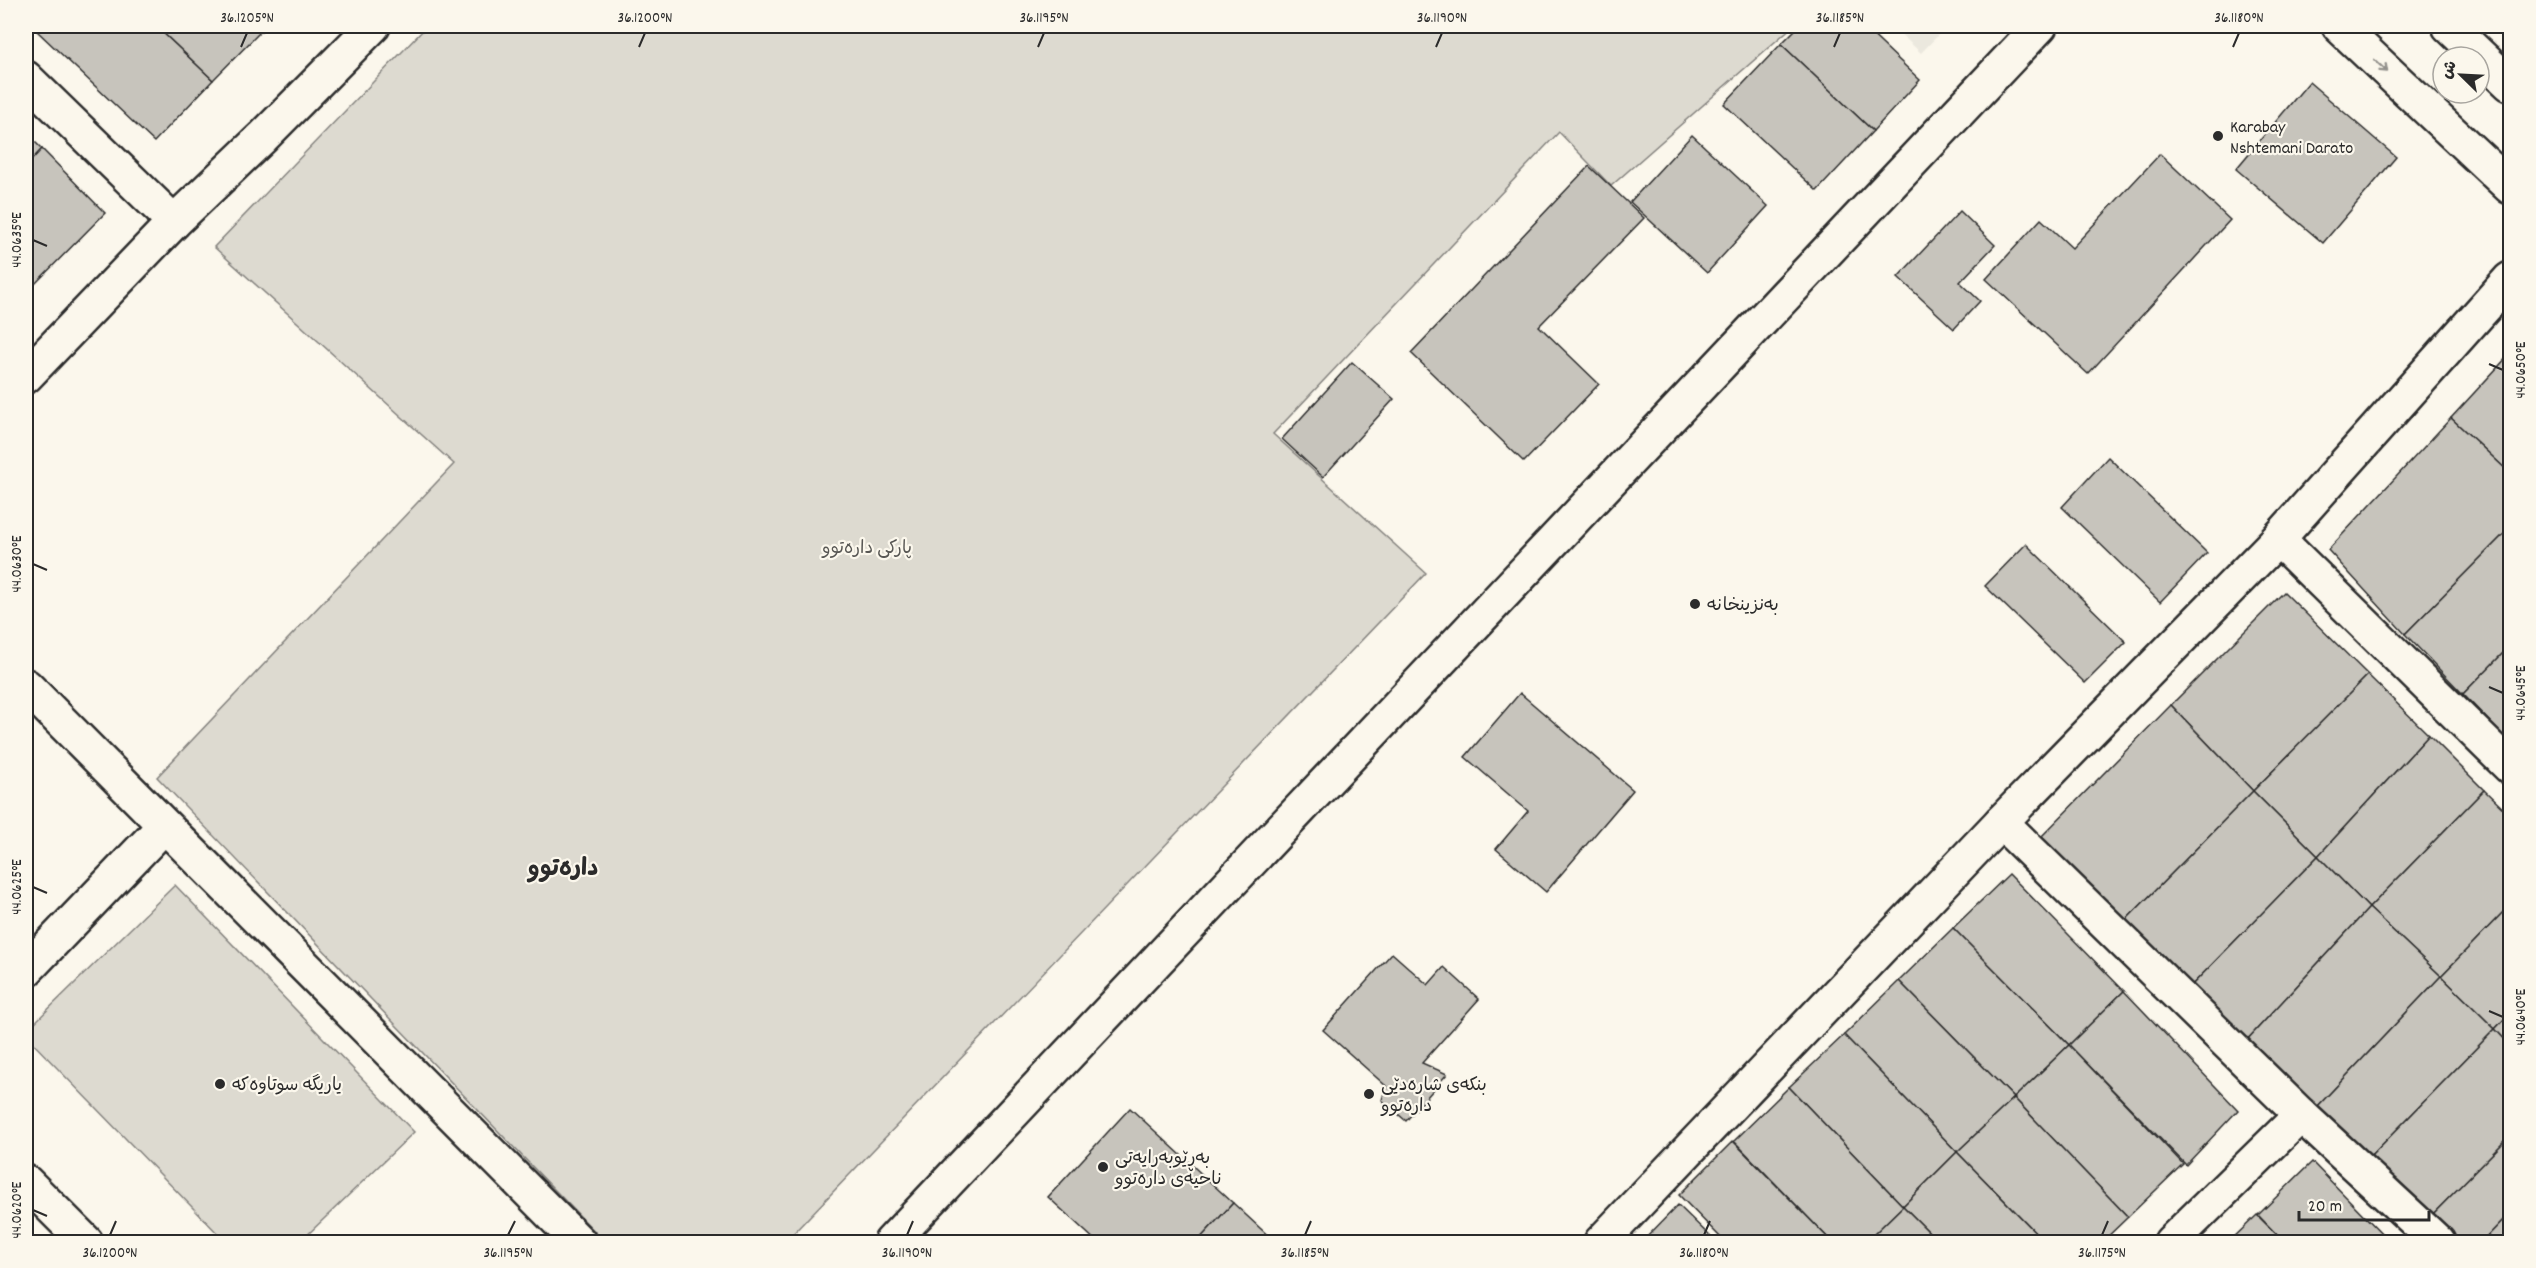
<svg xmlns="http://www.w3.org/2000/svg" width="2536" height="1268" viewBox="0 0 2536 1268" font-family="Dekko,'Playpen Sans Arabic',sans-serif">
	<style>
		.built { fill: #ebe8de }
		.green { fill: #dddad0; stroke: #84827e; stroke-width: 1.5 }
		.building { fill: #c7c4bc; stroke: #2b2b2b; stroke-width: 1.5 }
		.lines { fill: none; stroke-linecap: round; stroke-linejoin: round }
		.street-casing { stroke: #2b2b2b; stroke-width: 38 }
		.secondary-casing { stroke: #2b2b2b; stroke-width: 38 }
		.street { stroke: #fbf7ec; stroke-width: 33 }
		.secondary { stroke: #fbf7ec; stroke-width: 33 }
		.oneway { stroke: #93918c }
		.ticks { fill: none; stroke: #2b2b2b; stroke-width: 2 }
		.poi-dot { fill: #2b2b2b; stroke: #fbf7ec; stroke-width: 2 }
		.labels { text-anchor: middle; stroke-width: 4.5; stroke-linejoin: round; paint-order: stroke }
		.poi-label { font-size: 18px; fill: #2b2b2b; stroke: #fbf7ec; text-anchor: start }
		.park-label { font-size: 18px; fill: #585754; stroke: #fbf7ec }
		.district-label { font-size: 24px; font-weight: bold; fill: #2b2b2b; stroke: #fbf7ec }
		.neatline { fill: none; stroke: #2b2b2b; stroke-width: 2 }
		.ticks-label { font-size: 15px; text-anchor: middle; fill: #2b2b2b }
	</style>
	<rect width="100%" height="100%" fill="#fbf7ec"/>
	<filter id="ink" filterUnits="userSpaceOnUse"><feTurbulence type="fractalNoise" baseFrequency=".0167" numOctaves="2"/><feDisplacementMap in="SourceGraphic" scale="12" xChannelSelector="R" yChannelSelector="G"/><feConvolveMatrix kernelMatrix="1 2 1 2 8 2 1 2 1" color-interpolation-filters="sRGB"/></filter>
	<g filter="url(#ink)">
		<path class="built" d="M1892 26H1947L1921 53Z"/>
		<g class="green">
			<path d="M427 26H1793L1611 186 1559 132 1273 434 1426 573 785 1242H605L157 777 454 464 214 247Z"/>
			<path d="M175 885 414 1132 300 1242H226L26 1036V1031Z"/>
		</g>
		<g class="building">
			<path d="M42 26H156L213 80 154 142 37 31Z"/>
			<path d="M156 26H255L261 31 213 80Z"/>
			<path d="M1799 26H1863L1920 80 1873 131 1781 44Z"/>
			<path d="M1781 44 1873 131 1817 191 1724 104Z"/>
			<path d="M2309 82 2396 157 2323 243 2236 169Z"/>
			<path d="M26 133 42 149 26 166Z"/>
			<path d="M1692 135 1768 206 1707 273 1630 202Z"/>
			<path d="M42 149 105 213 26 293V166Z"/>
			<path d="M2160 154 2230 220 2088 374 1986 279 2041 219 2072 248Z"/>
			<path d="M1589 166 1644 218 1539 326 1599 384 1524 462 1411 353Z"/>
			<path d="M1960 211 1995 245 1960 282 1980 301 1954 329 1898 277Z"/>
			<path d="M2510 354V473L2451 418Z"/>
			<path d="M1352 362 1394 399 1323 477 1282 439Z"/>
			<path d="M2451 418 2510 473V528L2405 634 2328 550Z"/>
			<path d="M2108 457 2207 553 2160 602 2062 507Z"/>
			<path d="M2510 528V646L2463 694 2405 634Z"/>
			<path d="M2026 544 2126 642 2085 683 1985 586Z"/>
			<path d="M2284 592 2368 675 2253 791 2171 705Z"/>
			<path d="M2510 646V743L2463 694Z"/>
			<path d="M2368 675 2429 735 2318 856 2253 791Z"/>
			<path d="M1520 693 1633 790 1546 892 1496 849 1528 811 1465 757Z"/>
			<path d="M2171 705 2253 791 2124 922 2040 838Z"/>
			<path d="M2429 735 2484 790 2369 908 2318 856Z"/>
			<path d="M2484 790 2510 815V905L2441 976 2369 908Z"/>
			<path d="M2253 791 2318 856 2190 987 2124 922Z"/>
			<path d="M2318 856 2369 908 2246 1041 2190 987Z"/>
			<path d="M2009 874 2124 991 2069 1045 1953 928Z"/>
			<path d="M2510 905V1013L2495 1029 2441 976Z"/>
			<path d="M2369 908 2441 976 2317 1107 2246 1041Z"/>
			<path d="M1953 928 2069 1045 2014 1098 1899 981Z"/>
			<path d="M1392 953 1428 985 1444 967 1479 999 1422 1063 1447 1074 1406 1121 1382 1100 1386 1086 1323 1030Z"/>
			<path d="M2441 976 2495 1029 2370 1157 2317 1107Z"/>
			<path d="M1899 981 2014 1098 1957 1152 1844 1035Z"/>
			<path d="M2124 991 2238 1110 2186 1165 2069 1045Z"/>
			<path d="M2510 1013V1045L2495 1029Z"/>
			<path d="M2495 1029 2510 1045V1136L2430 1217 2370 1157Z"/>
			<path d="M1844 1035 1957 1152 1903 1206 1789 1087Z"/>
			<path d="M2069 1045 2183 1164 2128 1217 2014 1098Z"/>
			<path d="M1789 1087 1903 1206 1866 1242H1832L1734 1141Z"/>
			<path d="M2014 1098 2128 1217 2102 1242H2045L1957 1152Z"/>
			<path d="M1130 1108 1233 1203 1197 1242H1097L1048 1197Z"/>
			<path d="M2510 1136V1213L2482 1242H2457L2430 1217Z"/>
			<path d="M1733 1141 1832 1242H1725L1679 1195Z"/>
			<path d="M1957 1152 2045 1242H1939L1903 1206Z"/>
			<path d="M2312 1162 2390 1242H2284L2258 1215Z"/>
			<path d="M1233 1203 1275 1242H1197Z"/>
			<path d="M1678 1205 1716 1242H1642Z"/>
			<path d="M1903 1206 1939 1242H1866Z"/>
			<path d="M2510 1213V1242H2482Z"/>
			<path d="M2257 1215 2284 1242H2229Z"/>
		</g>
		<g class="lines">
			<g class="street-casing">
				<g id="street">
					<path d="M26 78 174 222"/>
					<path d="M26 376 174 222 263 137 373 26"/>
					<path d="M2278 539 2510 767"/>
					<path d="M26 686 579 1242"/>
					<path d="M2001 822 2301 1115 2438 1242"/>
					<path d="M26 970 164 826"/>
					<path d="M1601 1242 2001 822 2278 539 2510 279"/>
					<path d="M2171 1242 2301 1115"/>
				</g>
			</g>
			<g class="secondary-casing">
				<g id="secondary">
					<path d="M2339 26 2510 187"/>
					<path d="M2449 26 2510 84"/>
					<path d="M26 1182 86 1242"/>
					<path d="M891 1242 2040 26"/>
				</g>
			</g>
			<use href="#street" class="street"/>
			<use href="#secondary" class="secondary"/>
		</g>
		<defs><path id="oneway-shaft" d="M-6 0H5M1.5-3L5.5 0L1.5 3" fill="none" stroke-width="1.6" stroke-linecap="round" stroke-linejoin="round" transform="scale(1.5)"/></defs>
		<use class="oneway" href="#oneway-shaft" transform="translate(2381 66) rotate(43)"/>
	</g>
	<path class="ticks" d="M241 47 247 33M639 47 645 33M1038 47 1044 33M1436 47 1442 33M1834 47 1840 33M2233 47 2239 33M33 240 47 246M2489 364 2503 370M33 564 47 570M2489 687 2503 693M33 887 47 893M2489 1011 2503 1017M33 1210 47 1216M110 1235 116 1221M508 1235 515 1221M907 1235 913 1221M1305 1235 1311 1221M1704 1235 1710 1221M2102 1235 2108 1221"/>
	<g class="poi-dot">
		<circle cx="2218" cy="136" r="6"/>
		<circle cx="1695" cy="604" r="6"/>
		<circle cx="220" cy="1084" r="6"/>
		<circle cx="1369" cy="1094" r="6"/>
		<circle cx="1103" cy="1167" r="6"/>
	</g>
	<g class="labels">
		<g class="poi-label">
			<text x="2230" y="132">Karabay<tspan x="2230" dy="21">Nshtemani Darato</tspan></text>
			<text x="1707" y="610">بەنزینخانە</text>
			<text x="232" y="1090">یاریگە سوتاوەکە</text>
			<text x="1381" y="1090">بنکەی شارەدێی<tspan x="1381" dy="21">دارەتوو</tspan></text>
			<text x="1115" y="1163">بەڕێوبەرایەتی<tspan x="1115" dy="21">ناحیەی دارەتوو</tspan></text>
		</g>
		<g class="park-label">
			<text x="867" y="553">پارکی دارەتوو</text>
		</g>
		<g class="district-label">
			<text x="563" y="875">دارەتوو</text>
		</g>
	</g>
	<rect width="2536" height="1268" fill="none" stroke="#fbf7ec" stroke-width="66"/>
	<g transform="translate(2461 75) rotate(294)"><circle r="28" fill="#fbf7ec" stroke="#a8a59f" stroke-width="1.5"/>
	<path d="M0-4.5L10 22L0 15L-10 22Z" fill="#2b2b2b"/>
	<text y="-9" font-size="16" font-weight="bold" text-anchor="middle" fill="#2b2b2b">ش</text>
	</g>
	<path d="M2299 1211v9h130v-9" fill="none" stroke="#2b2b2b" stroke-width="3"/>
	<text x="2308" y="1211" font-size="18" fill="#2b2b2b" stroke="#fbf7ec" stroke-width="4.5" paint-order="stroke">20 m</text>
	<rect x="33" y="33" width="2470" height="1202" class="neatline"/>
	<g class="ticks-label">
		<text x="247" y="22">36.1205°N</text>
		<text x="645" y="22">36.1200°N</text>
		<text x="1044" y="22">36.1195°N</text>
		<text x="1442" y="22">36.1190°N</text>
		<text x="1840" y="22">36.1185°N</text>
		<text x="2239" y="22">36.1180°N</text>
		<text transform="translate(16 240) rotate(-90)" y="5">44.0635°E</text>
		<text transform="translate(2520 370) rotate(-90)" y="5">44.0650°E</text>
		<text transform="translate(16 564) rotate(-90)" y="5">44.0630°E</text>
		<text transform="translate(2520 693) rotate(-90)" y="5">44.0645°E</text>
		<text transform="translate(16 887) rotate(-90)" y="5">44.0625°E</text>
		<text transform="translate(2520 1017) rotate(-90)" y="5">44.0640°E</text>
		<text transform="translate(16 1210) rotate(-90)" y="5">44.0620°E</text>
		<text x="110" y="1257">36.1200°N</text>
		<text x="508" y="1257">36.1195°N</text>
		<text x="907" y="1257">36.1190°N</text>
		<text x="1305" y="1257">36.1185°N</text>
		<text x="1704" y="1257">36.1180°N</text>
		<text x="2102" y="1257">36.1175°N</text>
	</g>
</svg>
